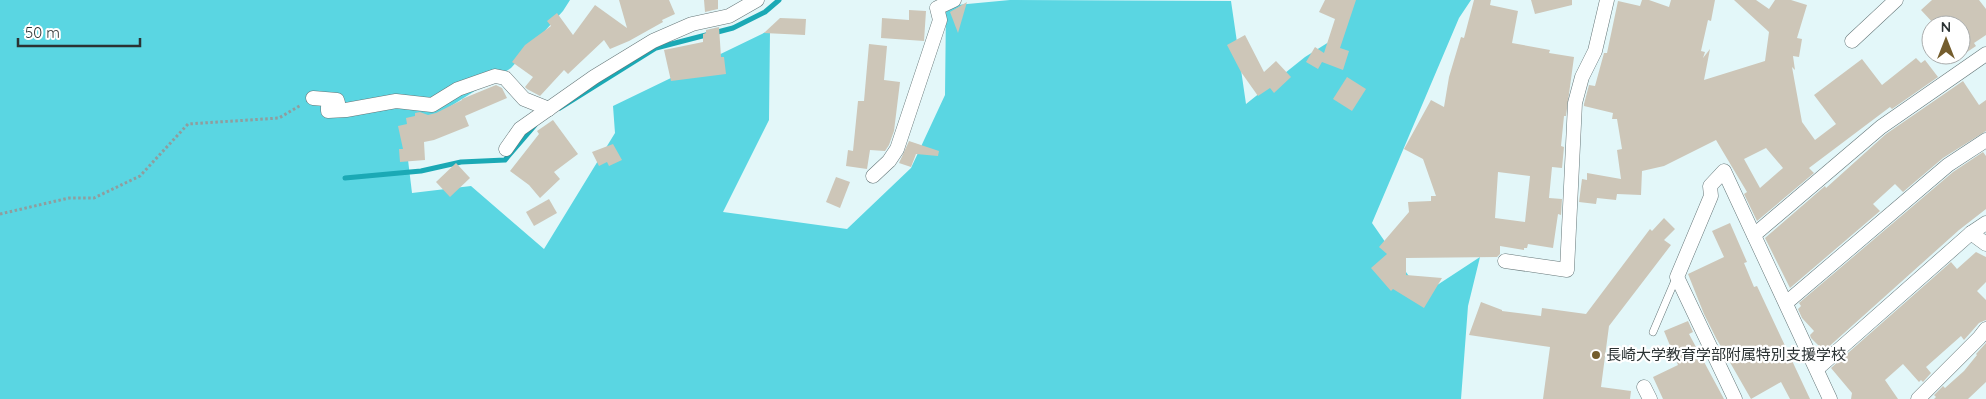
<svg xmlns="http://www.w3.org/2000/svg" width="1986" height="399" viewBox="0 0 1986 399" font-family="Quicksand,'Noto Sans JP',sans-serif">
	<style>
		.forest { fill: #5ad6e2 }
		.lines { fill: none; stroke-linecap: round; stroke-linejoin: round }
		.stream { stroke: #1ba9b5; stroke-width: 5 }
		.building { fill: #cdc6b8; fill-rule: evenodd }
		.service-casing { stroke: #667779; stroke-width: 8 }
		.minor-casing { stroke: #667779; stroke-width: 15 }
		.path { stroke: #8f9d9e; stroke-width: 3; stroke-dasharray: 2.5 2.5; stroke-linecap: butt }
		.service { stroke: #fff; stroke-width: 7 }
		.minor { stroke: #fff; stroke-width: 14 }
		.poi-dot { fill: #745d2d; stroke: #fff; stroke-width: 2 }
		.labels { text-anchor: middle; stroke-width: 4.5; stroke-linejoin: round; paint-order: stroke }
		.poi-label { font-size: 15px; fill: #2b3233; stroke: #fff; text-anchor: start }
	</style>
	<rect width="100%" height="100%" fill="#e3f7f9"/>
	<path class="forest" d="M0 0H570L563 11 511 68 405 135 412 193 471 186 544 249 615 133 613 106 770 30 769 120 723 212 847 229 911 168 945 95 946 6 1010 0 1231 1 1246 104 1305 57 1340 35 1352 0H1471L1459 18 1372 223 1422 295 1480 257 1468 306 1461 399H0Z"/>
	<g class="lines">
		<g class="stream">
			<path d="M560 108 656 48 733 28 765 12 779 0"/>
			<path d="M345 178 421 171 461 162 505 160 535 125"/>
		</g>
	</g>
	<g class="building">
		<path d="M619 0H669L675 14 662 20 663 22 629 41 610 49 604 40 568 74 564 70 540 96 527 89 525 87 533 77 512 62 525 45 551 26 547 21 557 13 573 35 595 5 627 28Z"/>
		<path d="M704 0H718V9L705 12Z"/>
		<path d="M1325 0H1356L1340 48 1349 51 1343 70 1322 62 1318 69 1306 62 1315 47 1324 53 1335 19 1319 12Z"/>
		<path d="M1474 0H1491L1490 5 1518 11 1512 43 1550 50 1549 53 1574 57 1566 116H1564L1561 146 1564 147 1562 168 1552 167 1549 198 1562 199 1561 215 1558 214 1553 248 1528 244 1527 248H1524V250L1500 246V254L1497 257 1406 258V275L1442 278 1424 308 1393 289 1391 291 1371 268 1387 254 1379 247 1409 212 1408 202 1431 201V196H1436L1423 159 1404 149 1431 100 1444 107 1449 77 1461 37 1464 38ZM1498 172 1530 176 1525 222 1495 218Z"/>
		<path d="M1531 0H1572V5L1535 14Z"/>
		<path d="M1642 0H1649L1669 7 1671 0H1715L1711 21 1708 20 1701 51 1705 52 1703 58 1710 49 1704 80 1765 61 1769 32 1734 0H1756L1769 9 1775 0H1791L1807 5 1797 38 1802 39 1799 57 1793 56 1795 70 1792 67 1802 122 1815 140 1836 124 1814 95 1862 59 1882 85 1916 58 1921 63 1925 60 1938 77 1892 109 1890 107 1809 168 1814 173 1757 221 1744 194 1747 192 1716 140 1664 166 1642 171 1641 195 1617 194 1616 200 1597 198 1596 204 1579 202 1582 179 1587 180V173L1621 179 1617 150 1622 149 1617 119H1612L1613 113 1584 106V104L1589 85 1595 86 1604 53H1607L1618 1 1640 6ZM1766 148 1783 168 1760 188 1744 159Z"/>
		<path d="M1932 0H1979L1986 9V35L1974 43 1976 46 1961 56V25H1935L1921 10Z"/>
		<path d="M967 2 958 33 950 12Z"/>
		<path d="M909 10 926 11 924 41 881 38 882 18 909 20Z"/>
		<path d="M780 18 806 19 805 35 764 33Z"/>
		<path d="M719 27 721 57H724L726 74 671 81 664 50 703 42V34L706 33V30Z"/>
		<path d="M1245 35 1264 72 1276 61 1291 77 1274 93 1270 88 1258 96 1241 72 1227 45Z"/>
		<path d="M869 44 887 46 884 80 900 82 894 131 889 145 885 151 870 150 867 169 846 166 848 150 853 151 858 101H864Z"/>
		<path d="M1347 77 1366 89 1352 111 1333 99Z"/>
		<path d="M1963 81 1979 105 1986 100V131L1943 158 1903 192 1895 184 1873 204 1880 211 1790 288 1765 238 1825 186 1826 188 1886 134Z"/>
		<path d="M496 85 502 88 507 98 465 116 469 126 434 140 424 142 425 160 400 162 399 149H403L398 126 407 124 406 118 415 116V113L420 112 428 115 436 113 462 100V99Z"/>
		<path d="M553 120 578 154 554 172 560 179 540 198 529 185 510 171 539 134 537 131Z"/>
		<path d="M909 141 939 151 938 156 916 154 911 167 899 163Z"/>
		<path d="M613 144 622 160 609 166 607 162 599 166 592 152Z"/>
		<path d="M1983 152 1986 156V209L1959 230 1824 351 1811 338 1810 335 1814 331 1802 318 1798 309 1801 306 1799 303 1953 172Z"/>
		<path d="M456 163 470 178 450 197 436 182Z"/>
		<path d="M836 177 850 182 840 208 826 202Z"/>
		<path d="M549 199 557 213 534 226 526 212Z"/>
		<path d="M1664 218 1675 229 1664 240 1671 245 1609 326 1601 387 1631 391 1630 399H1543L1550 347 1469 335 1481 302 1502 310V311L1541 316 1542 308 1586 314 1650 229 1652 231Z"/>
		<path d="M1730 223 1747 262 1744 263 1754 287 1757 286 1810 399H1790L1781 382 1751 399 1716 338 1704 314 1688 274 1724 257 1712 231Z"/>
		<path d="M1976 252 1986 257V282L1977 291 1986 300V320L1979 323 1964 340 1961 336 1926 367 1931 373 1923 382 1921 380 1919 382 1903 364 1885 380 1898 399H1851L1852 393 1831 368 1951 262 1957 269Z"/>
		<path d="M1688 321 1693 332 1689 334 1724 399H1663L1653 377 1678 365 1664 331Z"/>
		<path d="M1986 343V382L1968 399H1934L1936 397 1934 395 1943 386 1945 388 1964 371 1977 355 1976 354Z"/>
	</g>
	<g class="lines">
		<g class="service-casing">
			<path id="service" d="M1653 332 1676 278"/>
		</g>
		<g class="minor-casing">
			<g id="minor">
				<path d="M1852 41 1896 0"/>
				<path d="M313 98 337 100 338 103 328 107V111L346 110 396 101 432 105 458 89 495 76 505 78 524 99 549 109"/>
				<path d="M506 149 520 129 594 77 653 41 692 24 729 16 757 0"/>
				<path d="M873 176 889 161 897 149 940 20 937 8 954 0"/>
				<path d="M1971 233 1986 244"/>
				<path d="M1754 235 1881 127 1986 54"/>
				<path d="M1505 261 1567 270 1575 103 1582 77 1595 51 1607 0"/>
				<path d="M1786 303 1948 165 1986 140"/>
				<path d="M1817 369 1971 233 1986 223"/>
				<path d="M1644 387 1650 399"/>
				<path d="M1735 399 1677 277 1711 196 1710 186 1724 171 1830 399"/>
				<path d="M1918 399 1979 338 1986 329"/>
			</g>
		</g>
		<path class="path" d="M0 214 69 198H94L140 176 188 124 279 118 301 105"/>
		<use href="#service" class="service"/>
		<use href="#minor" class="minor"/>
	</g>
	<circle class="poi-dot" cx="1596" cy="355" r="5"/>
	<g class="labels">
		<g class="poi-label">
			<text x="1606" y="360">長崎大学教育学部附属特別支援学校</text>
		</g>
	</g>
	<g transform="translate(1946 40)"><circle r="24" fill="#ffffff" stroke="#aaadad"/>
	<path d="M0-4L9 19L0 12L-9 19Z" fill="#745d2d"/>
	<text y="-8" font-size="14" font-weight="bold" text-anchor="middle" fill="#2b3233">N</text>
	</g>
	<path d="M18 38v8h122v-8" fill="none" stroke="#2b3233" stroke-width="2.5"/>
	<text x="25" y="38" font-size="15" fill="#2b3233" stroke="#ffffff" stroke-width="4" paint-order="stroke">50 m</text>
</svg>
